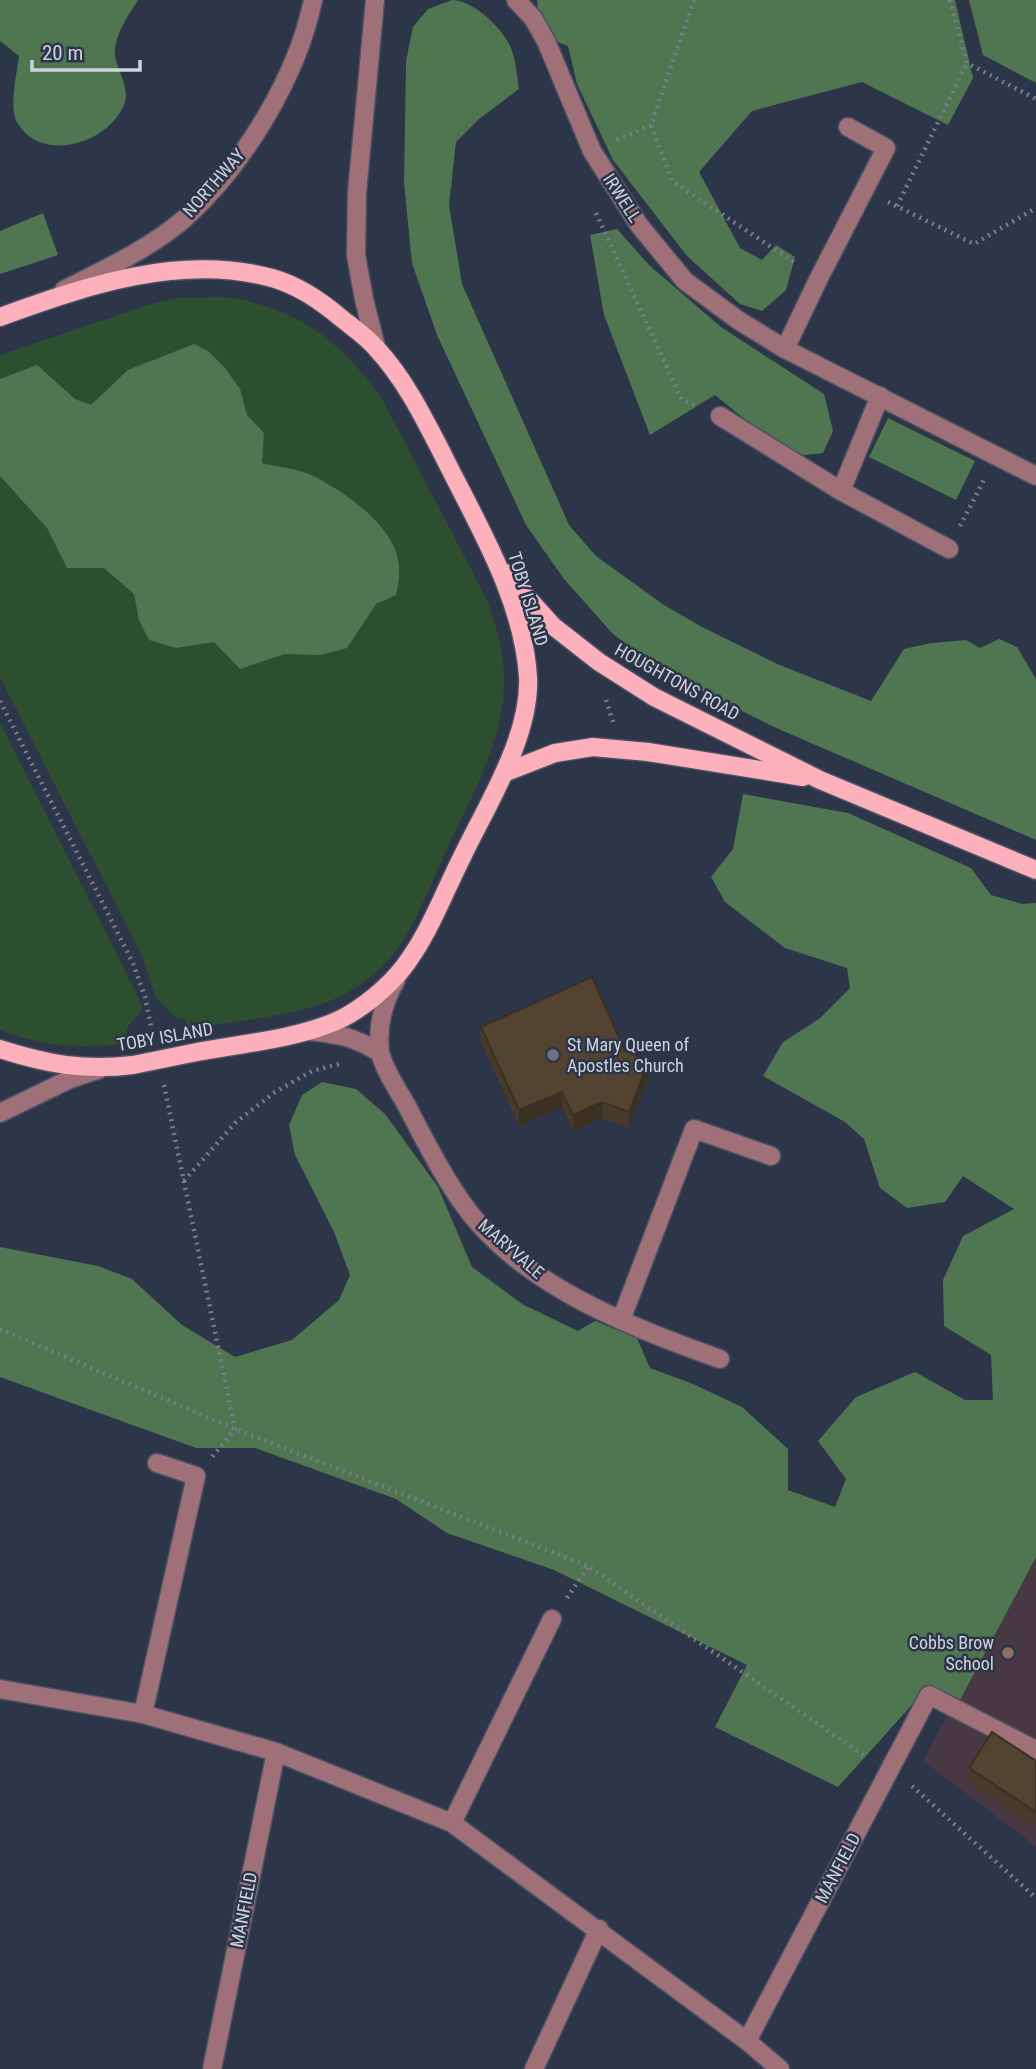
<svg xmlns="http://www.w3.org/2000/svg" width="1036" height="2069" viewBox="0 0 1036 2069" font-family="'Roboto Condensed',sans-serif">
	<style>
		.industrial { fill: #473844 }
		.green { fill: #2c502f }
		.forest { fill: #4f7650 }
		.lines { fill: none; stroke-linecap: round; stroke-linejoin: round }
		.minor-casing { stroke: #4a5163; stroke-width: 21 }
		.major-casing { stroke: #4a5163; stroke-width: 21 }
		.path { stroke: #787e8e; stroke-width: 4.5; stroke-dasharray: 2 5; stroke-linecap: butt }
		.minor { stroke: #9f7077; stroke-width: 18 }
		.major { stroke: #fcb0bb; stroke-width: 18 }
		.major-bridge-casing { stroke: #4a5163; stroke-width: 21; stroke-linecap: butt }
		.major-bridge { stroke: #fcb0bb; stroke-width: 18 }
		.wall { fill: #473a2b }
		.shaded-wall { fill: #3a3023 }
		.building { fill: #534432; stroke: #3a3023; stroke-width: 2 }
		.worship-dot { fill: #6b7280; stroke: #2d3548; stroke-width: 2.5 }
		.education-dot { fill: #8d6e63; stroke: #2d3548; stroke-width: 2.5 }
		.labels { text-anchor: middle; stroke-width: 5; stroke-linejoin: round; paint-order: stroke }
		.street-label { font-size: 18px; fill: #cdd2de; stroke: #2d3548 }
		.poi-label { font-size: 18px; fill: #cdd2de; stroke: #2d3548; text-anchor: start }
	</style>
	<rect width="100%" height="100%" fill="#2d3548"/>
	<path class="industrial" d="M1036 1545V1846L923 1761Z"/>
	<g class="green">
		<path d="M225 297C297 308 339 339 381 397L486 598C497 627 505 655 504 686 502 745 470 799 446 851 432 881 420 914 402 942 388 964 366 983 343 995 304 1016 232 1021 187 1029L185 1017 177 1019 156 998 142 956 0 677V355L154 303 177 298Z"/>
		<path d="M0 722 139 999 142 1009 126 1029 129 1043C87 1049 40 1047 0 1030Z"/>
	</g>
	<g class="forest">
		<path d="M0 0H138C129 14 117 32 115 48 112 65 132 86 124 105 108 143 43 164 18 124 8 109 17 73 19 56L0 41Z"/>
		<path d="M452 0C474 0 506 31 512 51 516 63 517 76 519 89L479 119 456 142 449 205 462 284 569 525 596 556 664 605 702 627 777 664 871 701 904 649 931 643 966 640 980 648 999 639 1017 647 1036 679V840L774 727 664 672 613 634 564 579 526 525 437 335 412 263 404 183 406 61 413 27 428 9Z"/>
		<path d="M537 0H955L973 78 948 125 862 82 752 111 699 172 740 248 762 260 776 245 795 257 786 290 762 311 740 304 687 256 613 160 577 84 568 46 541 35Z"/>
		<path d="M969 0H1036V83L983 55Z"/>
		<path d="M43 213 58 255 0 274V231Z"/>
		<path d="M617 229 649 265 721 327 824 394 833 431 823 453 796 456 753 426 715 395 650 435 604 315 590 235Z"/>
		<path d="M194 344 208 351 225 368 240 389 247 415 264 433 262 463C277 467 295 468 309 474 339 488 381 517 394 547 401 562 400 580 396 595L376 604 347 648 321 655 285 654 240 669 214 642 176 648 149 640 139 620 134 594 104 568H67L47 528 0 476V379L37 365 75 399 91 405 128 370Z"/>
		<path d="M888 418 975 461 956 500 869 457Z"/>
		<path d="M743 794 848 813 971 868 991 895 1022 904 1036 903V1557L959 1702 929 1686 838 1787 715 1727 747 1665 554 1570 447 1533 396 1499 255 1448H196L0 1377V1247L98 1266 132 1279 182 1325 235 1357 292 1340 339 1300 350 1275 334 1232 295 1155 289 1125 302 1095 322 1082 356 1089 385 1114 438 1187 472 1267 522 1304 578 1331 595 1321 637 1338 650 1368 693 1384 742 1407 788 1449V1490L835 1507 846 1479 818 1441 856 1397 915 1372 965 1400H993L991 1355 944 1326 943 1280 963 1236 1014 1209 963 1176 945 1202 907 1208 880 1188 864 1139 845 1122 763 1076 783 1042 819 1019 850 988 847 968 785 948 725 902 711 877 733 849Z"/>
	</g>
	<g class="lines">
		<g class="minor-casing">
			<g id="minor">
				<path d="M375 0 357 193 356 255 364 299 376 347"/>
				<path d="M516 0 533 18 546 41 592 151 639 225 685 281 738 320 785 349 1036 476"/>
				<path d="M64 290C105 269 149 249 184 219 243 166 297 78 313 0"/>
				<path d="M785 349 819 278 886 148 848 127"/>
				<path d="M720 416 841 491 949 549"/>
				<path d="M841 491 880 396"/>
				<path d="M396 980C384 1001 377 1026 380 1051 382 1067 400 1093 408 1108 424 1139 441 1172 461 1201 517 1283 629 1327 720 1359"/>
				<path d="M309 1031C338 1034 355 1037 380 1053"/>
				<path d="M0 1113 70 1079 100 1069"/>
				<path d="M621 1320 694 1129 771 1156"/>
				<path d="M0 1689 143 1714 276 1752 452 1823 747 2041 780 2069"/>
				<path d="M143 1714 196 1476 157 1463"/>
				<path d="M452 1823 552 1619"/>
				<path d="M747 2041 929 1695 1036 1750"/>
				<path d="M212 2069 276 1752"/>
				<path d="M534 2069 599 1929"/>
			</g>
		</g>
		<g class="major-casing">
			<g id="major">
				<path d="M0 317C85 286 181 253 272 278 297 285 321 301 341 318 352 327 366 336 376 348 405 379 424 418 443 455 477 524 523 598 528 677 531 736 487 805 462 857 443 895 429 934 403 968 388 987 363 1008 341 1019 299 1039 238 1044 192 1053"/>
				<path d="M505 573 553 626 599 662 654 697 820 780 1036 870"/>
				<path d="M504 773 555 753 593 747 648 752 803 777"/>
				<path d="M0 1049C47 1064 84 1071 133 1065"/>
			</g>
		</g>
		<g class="path">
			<path d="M694 0 651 125 672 181 797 264"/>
			<path d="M950 0 967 63 1036 99"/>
			<path d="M617 140 651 125"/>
			<path d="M888 202 974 244 1036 208"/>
			<path d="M897 206 967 63"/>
			<path d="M596 213 682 400 697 406"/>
			<path d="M960 526 985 478"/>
			<path d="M606 700 613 722"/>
			<path d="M0 701 133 963 145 997 153 1036"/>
			<path d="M164 1085 235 1429 212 1457"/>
			<path d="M184 1181 235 1123 275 1092 312 1071 339 1064"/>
			<path d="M0 1329 235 1429 588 1566 866 1757"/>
			<path d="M567 1598 588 1566"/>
			<path d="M912 1786 1036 1898"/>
		</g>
		<use href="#minor" class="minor"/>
		<use href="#major" class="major"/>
		<g class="major-bridge-casing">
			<path id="major-bridge" d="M133 1065 192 1053"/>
		</g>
		<use href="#major-bridge" class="major-bridge"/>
	</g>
	<g class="wall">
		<path d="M481 1027 625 1051 649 1075 629 1128 602 1118 573 1131 562 1107 519 1126 481 1043Z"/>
		<path d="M1036 1761V1827L969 1784V1768Z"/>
	</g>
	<g class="shaded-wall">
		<path d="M649 1060V1075L629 1128V1112Z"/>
		<path d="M562 1092V1107L519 1126V1110Z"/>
		<path d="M602 1102V1118L573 1131V1115Z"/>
	</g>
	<g class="building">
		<path d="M592 977 625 1051 649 1060 629 1112 602 1102 573 1115 562 1092 519 1110 481 1027Z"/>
		<path d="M992 1732 1036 1761V1812L969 1768Z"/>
	</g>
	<circle class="worship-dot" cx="553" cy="1055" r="7"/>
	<circle class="education-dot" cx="1008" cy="1653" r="7"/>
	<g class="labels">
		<g class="street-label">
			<text transform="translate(214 183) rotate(-49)" y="6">NORTHWAY</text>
			<text transform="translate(622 198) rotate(57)" y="6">IRWELL</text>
			<text transform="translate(528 599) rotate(73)" y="6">TOBY ISLAND</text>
			<text transform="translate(677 682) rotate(29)" y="6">HOUGHTONS ROAD</text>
			<text transform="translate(165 1037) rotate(-10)" y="6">TOBY ISLAND</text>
			<text transform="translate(511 1249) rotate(41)" y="6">MARYVALE</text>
			<text transform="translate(838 1868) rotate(-62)" y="6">MANFIELD</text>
			<text transform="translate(244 1910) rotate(-79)" y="6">MANFIELD</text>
		</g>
		<g class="poi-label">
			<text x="567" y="1051">St Mary Queen of<tspan x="567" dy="21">Apostles Church</tspan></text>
			<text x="994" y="1649" text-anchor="end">Cobbs Brow<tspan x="994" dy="21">School</tspan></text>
		</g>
	</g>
	<path d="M32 60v10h108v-10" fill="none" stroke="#cdd2de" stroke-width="3.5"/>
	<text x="42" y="60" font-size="21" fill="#cdd2de" stroke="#2d3548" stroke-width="5" paint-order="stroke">20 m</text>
</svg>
